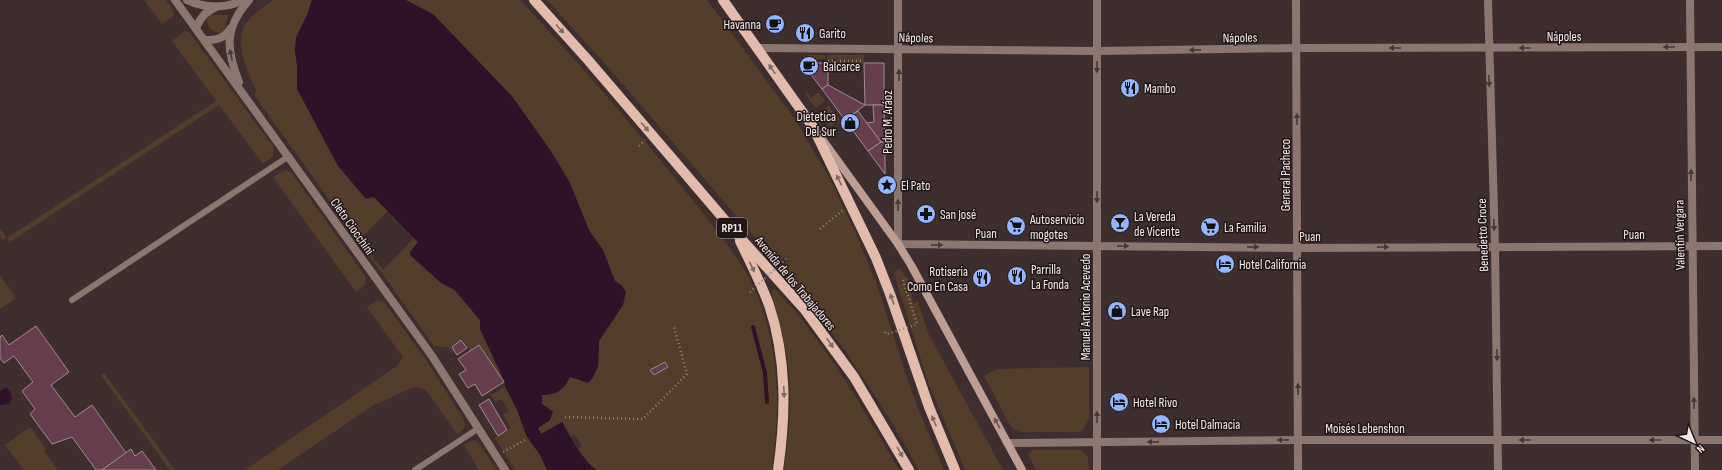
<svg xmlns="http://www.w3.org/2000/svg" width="1722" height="470" viewBox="0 0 1722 470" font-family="'Sofia Sans Condensed',sans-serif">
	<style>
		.green { fill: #533e2c }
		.water { fill: #2e122a }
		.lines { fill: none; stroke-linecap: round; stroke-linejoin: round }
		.stream { stroke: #2e122a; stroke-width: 4 }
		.building { fill: #663e4d; stroke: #a08c93 }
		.path { stroke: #918282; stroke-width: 2.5; stroke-dasharray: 1 3; stroke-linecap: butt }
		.lane { stroke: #8b7770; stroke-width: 6 }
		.street { stroke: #8b7770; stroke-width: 8 }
		.secondary { stroke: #bd9e93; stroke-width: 8 }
		.primary { stroke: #e3bbad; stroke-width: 10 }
		.path-bridge { stroke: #918282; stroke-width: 2.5; stroke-dasharray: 1 3; stroke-linecap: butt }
		.oneway { fill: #826a62 }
		.oneway2 { fill: #453937 }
		.oneway3 { fill: #67544f }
		.labels { text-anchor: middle; stroke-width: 3; stroke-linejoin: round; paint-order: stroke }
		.shield { fill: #201818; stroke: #b5aaaa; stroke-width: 1 }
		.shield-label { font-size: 12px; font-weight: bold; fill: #f5e9e9 }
		.poi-label { font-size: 13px; fill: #f5e9e9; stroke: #201818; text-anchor: start }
		.street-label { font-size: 13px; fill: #f5e9e9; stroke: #201818 }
	</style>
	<rect width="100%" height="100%" fill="#3f2e2e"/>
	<g class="green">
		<path d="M144 0H166L173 10 174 16 162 24Z"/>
		<path d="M273 0H312L307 15 296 38 295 50 297 66V89L374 197 388 211 359 240 383 270 414 238 418 242 410 252 441 283 454 290 480 320V329L501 375 500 376 480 345 470 351 462 339 451 347 456 355 447 347 434 346 254 95 257 91C247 74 233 40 247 22 253 13 264 7 273 0Z"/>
		<path d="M406 0H520C581 65 639 132 694 202 720 235 749 268 762 308 781 365 779 412 772 470H597L592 467 578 449 582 446 575 435 571 437 562 422 541 434 538 428 550 420V409L542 404V395H548L570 376 588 383 592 379 598 366 599 341 623 305 622 286 615 281 603 250 590 232Z"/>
		<path d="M547 0H707L713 8 794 118 829 177 854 230 876 282 907 378 919 411 944 470H919C880 398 834 331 781 268L788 261 784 257 777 263 608 67Z"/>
		<path d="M210 15H228L224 31 222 33C211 33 206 26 207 16Z"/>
		<path d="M185 31 189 32 274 148 273 156 263 164 219 105 10 242 7 238 3 240 0 236V228L7 238 216 101 172 41Z"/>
		<rect x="808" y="55" width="17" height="4"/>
		<rect x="828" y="55" width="36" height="8"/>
		<path d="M807 92 811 98 818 92 825 101 816 108 805 94Z"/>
		<path d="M829 106 839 120 830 127 819 113Z"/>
		<path d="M286 170 291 172 365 276 366 283 356 292 273 177Z"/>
		<path d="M897 269 901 270 908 279 913 303 918 301 928 333 1003 470H965L928 382 894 274Z"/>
		<path d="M0 275 16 298 0 309Z"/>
		<path d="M774 288 801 318 835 365 854 394 899 470H784C790 429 793 387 785 345 781 327 775 310 771 292Z"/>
		<path d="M378 300 384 302 426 360 463 418C467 426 464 430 457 434L425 389 414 387 372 406 278 470H245L397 366 403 357 367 307Z"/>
		<path d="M1089 367V419L1083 430 1077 432H1020L1011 427 984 376 997 369Z"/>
		<path d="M104 373 175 470H170L101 375Z"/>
		<path d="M505 386 518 412 526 435 540 455 547 470H515L495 438 511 428 503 415 509 411 501 399 495 402 491 395Z"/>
		<path d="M30 427 46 449 44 451 58 470H24L5 445Z"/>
		<path d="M474 440 479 443 496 470H479L464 445Z"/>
		<path d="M1032 450H1081L1088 457 1089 470H1036L1028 455Z"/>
	</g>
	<g class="water">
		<path d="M312 0H406L433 14 511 95 551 151 569 181 590 232 603 250 615 281 622 286 626 292 623 305 599 341 598 366 592 379 588 383 570 377C564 390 557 395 542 395V404L553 412 550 420 538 428 541 434 562 422C570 436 583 462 597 470H547L540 455 526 435 518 412 505 386V382L480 329V320L455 290 441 283 410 255V252L418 242 414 238 374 197 366 199 338 166 297 89V66L295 50 296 38 307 15Z"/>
		<path d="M6 387 11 393 12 399 9 404 0 405V391Z"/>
	</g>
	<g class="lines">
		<path class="stream" d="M753 327 765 373 767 402"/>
	</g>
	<g class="building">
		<path d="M808 63H828V85L822 89 805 67Z"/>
		<path d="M864 63H884V105H865Z"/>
		<path d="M828 85 865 105 845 120 822 89Z"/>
		<path d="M873 105H884L885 142H881L867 123 874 122Z"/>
		<path d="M858 111 881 142 868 151 845 120Z"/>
		<path d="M881 142H885V174L868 151Z"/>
		<path d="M36 326 69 372 51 385 75 417 92 405 126 453 102 470H96L72 437 52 444 30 414 35 409 22 391 33 382 14 356 4 363 0 358V337L2 335 9 345Z"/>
		<path d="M461 340 467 348 457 355 452 347Z"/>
		<path d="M479 345 504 382 482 396 475 384 468 388 459 374 466 370 458 359Z"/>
		<path d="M665 362 668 367 654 375 650 370Z"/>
		<path d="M489 399 507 430 498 436 479 405Z"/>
		<path d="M131 449 135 456 142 451 156 470H102Z"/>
	</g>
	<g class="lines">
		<g class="path">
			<path d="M828 61H864"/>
			<path d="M841 123 842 124"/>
			<path d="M639 146 645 140"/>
			<path d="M820 229 843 210"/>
			<path d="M903 280 917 324 915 325"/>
			<path d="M885 332 886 334H888"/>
			<path d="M565 417 643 419 687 374 674 327"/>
			<path d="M503 452 527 439"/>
		</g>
		<g class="lane">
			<path d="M72 300 289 156"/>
			<path d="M415 470 479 428"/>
		</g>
		<g class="street">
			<path d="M175 0 432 356 505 470"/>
			<path d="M187 0C205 8 225 9 243 0"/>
			<path d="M898 0V244L1297 248 1722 246"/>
			<path d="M1097 0V470"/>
			<path d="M1296 0 1298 470"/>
			<path d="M1488 0 1495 246 1498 470"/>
			<path d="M1690 0 1695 470"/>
			<path d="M196 28C201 17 205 12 216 7"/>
			<path d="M205 40C216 40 224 39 230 29"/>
			<path d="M757 48 1097 51 1296 48 1722 47"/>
			<path d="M239 82C226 49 224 28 249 0"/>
			<path d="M1008 443 1298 440H1722"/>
		</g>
		<path class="secondary" d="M822 139 898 244 911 265 1022 470"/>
		<g class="primary">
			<path d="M534 0 588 60 735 232 805 310 854 377 909 470"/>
			<path d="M723 0 813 127 876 258 890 294 929 407 955 470"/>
			<path d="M740 241C750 262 761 283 769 305 787 359 786 414 778 470"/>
		</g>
		<g class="path-bridge">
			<path d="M750 292 786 259"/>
			<path d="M888 334 915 325"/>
		</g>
	</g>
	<defs><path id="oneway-solid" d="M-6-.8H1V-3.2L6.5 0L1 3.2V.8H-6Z"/></defs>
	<g class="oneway">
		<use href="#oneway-solid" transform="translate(560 29) rotate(48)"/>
		<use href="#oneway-solid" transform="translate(772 69) rotate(-125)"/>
		<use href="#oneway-solid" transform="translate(645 127) rotate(50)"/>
		<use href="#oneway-solid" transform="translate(839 180) rotate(-116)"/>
		<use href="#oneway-solid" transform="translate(752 267) rotate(64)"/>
		<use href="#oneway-solid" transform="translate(892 299) rotate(-110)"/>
		<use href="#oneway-solid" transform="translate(830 343) rotate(54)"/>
		<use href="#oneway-solid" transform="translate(784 392) rotate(88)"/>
		<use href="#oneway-solid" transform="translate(934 421) rotate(-113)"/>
		<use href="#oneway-solid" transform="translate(900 452) rotate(60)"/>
	</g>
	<g class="oneway2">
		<use href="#oneway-solid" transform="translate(1669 47) rotate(180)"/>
		<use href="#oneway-solid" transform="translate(1395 48) rotate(180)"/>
		<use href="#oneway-solid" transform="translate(1525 48) rotate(180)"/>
		<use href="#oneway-solid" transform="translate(1195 50) rotate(179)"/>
		<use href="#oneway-solid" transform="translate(231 55) rotate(-102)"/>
		<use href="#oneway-solid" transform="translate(1097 67) rotate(90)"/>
		<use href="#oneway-solid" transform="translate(899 75) rotate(-90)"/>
		<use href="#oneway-solid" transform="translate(1489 81) rotate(88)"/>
		<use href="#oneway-solid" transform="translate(1297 119) rotate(-90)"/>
		<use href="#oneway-solid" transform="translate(1691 175) rotate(-90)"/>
		<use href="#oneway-solid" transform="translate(1097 197) rotate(90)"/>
		<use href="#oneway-solid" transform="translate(898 205) rotate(-90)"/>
		<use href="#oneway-solid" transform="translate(1494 225) rotate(88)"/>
		<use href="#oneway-solid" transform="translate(937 245)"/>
		<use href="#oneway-solid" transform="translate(1123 246) rotate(1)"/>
		<use href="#oneway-solid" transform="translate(1253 247) rotate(1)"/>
		<use href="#oneway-solid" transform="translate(1383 247)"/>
		<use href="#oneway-solid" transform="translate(1497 355) rotate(89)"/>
		<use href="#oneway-solid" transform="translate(1298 389) rotate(-90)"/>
		<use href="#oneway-solid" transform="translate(1694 403) rotate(-91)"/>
		<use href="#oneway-solid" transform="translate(1097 417) rotate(-90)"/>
		<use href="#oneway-solid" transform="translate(1283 440) rotate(179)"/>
		<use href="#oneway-solid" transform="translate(1525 440) rotate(-180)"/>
		<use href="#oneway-solid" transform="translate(1655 440) rotate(-180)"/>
		<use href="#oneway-solid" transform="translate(1153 442) rotate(179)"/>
	</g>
	<use class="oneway3" href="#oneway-solid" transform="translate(997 423) rotate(-119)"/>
	<defs>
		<g id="cafe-disc" transform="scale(1)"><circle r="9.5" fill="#95b6fd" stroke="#201818"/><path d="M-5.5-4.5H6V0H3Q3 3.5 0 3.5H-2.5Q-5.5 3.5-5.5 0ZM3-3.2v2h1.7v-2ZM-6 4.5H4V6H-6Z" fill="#111"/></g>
		<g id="restaurant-disc" transform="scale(1)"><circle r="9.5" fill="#95b6fd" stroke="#201818"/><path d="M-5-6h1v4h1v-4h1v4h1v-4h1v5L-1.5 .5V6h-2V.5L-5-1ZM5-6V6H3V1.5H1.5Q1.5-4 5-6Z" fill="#111"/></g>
		<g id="shop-disc" transform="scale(1)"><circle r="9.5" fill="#95b6fd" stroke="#201818"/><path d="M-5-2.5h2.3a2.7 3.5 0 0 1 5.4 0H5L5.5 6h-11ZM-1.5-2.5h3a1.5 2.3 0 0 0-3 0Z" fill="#111"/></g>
		<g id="sight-disc" transform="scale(1)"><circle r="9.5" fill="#95b6fd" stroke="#201818"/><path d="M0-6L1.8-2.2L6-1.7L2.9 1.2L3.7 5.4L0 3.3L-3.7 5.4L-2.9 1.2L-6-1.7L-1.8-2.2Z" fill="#111"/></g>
		<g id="pharmacy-disc" transform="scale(1)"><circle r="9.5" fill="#95b6fd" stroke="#201818"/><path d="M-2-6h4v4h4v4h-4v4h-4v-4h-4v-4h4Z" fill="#111"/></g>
		<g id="bar-disc" transform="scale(1)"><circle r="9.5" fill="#95b6fd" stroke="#201818"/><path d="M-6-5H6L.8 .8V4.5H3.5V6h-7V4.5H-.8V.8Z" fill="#111"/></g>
		<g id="supermarket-disc" transform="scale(1)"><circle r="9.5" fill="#95b6fd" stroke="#201818"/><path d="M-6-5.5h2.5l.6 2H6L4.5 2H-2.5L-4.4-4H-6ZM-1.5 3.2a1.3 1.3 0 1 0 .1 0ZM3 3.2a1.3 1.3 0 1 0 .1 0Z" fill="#111"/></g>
		<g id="hotel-disc" transform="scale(1)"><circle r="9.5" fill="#95b6fd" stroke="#201818"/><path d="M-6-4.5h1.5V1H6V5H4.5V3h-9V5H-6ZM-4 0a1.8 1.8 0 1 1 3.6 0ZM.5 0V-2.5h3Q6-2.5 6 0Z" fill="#111"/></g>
	</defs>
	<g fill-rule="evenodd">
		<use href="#cafe-disc" x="775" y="24"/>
		<use href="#restaurant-disc" x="805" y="33"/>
		<use href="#cafe-disc" x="809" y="66"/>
		<use href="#restaurant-disc" x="1130" y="88"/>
		<use href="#shop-disc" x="850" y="123"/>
		<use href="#sight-disc" x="887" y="185"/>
		<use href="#pharmacy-disc" x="926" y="214"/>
		<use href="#bar-disc" x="1120" y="223"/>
		<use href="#supermarket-disc" x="1016" y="226"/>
		<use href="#supermarket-disc" x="1210" y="227"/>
		<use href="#hotel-disc" x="1225" y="264"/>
		<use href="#restaurant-disc" x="1017" y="276"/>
		<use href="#restaurant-disc" x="982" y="278"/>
		<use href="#shop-disc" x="1117" y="311"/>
		<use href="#hotel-disc" x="1119" y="402"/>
		<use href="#hotel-disc" x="1161" y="424"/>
	</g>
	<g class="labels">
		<rect class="shield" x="717" y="218" width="30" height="20" rx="3"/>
		<g class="shield-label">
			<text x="732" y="232">RP11</text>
		</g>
		<g class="poi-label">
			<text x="761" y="29" text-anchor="end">Havanna</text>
			<text x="819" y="38">Garito</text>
			<text x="823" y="71">Balcarce</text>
			<text x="1144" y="93">Mambo</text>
			<text x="836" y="121" text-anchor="end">Dietetica<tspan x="836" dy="15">Del Sur</tspan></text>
			<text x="901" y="190">El Pato</text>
			<text x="940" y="219">San José</text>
			<text x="1134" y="221">La Vereda<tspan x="1134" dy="15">de Vicente</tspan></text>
			<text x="1030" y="224">Autoservicio<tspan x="1030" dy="15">mogotes</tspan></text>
			<text x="1224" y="232">La Familia</text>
			<text x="1239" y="269">Hotel California</text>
			<text x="1031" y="274">Parrilla<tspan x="1031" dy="15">La Fonda</tspan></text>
			<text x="968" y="276" text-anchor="end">Rotiseria<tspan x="968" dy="15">Como En Casa</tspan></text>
			<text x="1131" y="316">Lave Rap</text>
			<text x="1133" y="407">Hotel Rivo</text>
			<text x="1175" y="429">Hotel Dalmacia</text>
		</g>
		<g class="street-label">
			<text x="1564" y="41">Nápoles</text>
			<text transform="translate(916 37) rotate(1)" y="5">Nápoles</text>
			<text transform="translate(1240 37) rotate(-1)" y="5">Nápoles</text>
			<text transform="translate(887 122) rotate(-90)" y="5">Pedro M. Aráoz</text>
			<text transform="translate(1285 175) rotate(-90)" y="5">General Pacheco</text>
			<text transform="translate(353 226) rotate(55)" y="5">Cleto Ciocchini</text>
			<text x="986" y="238">Puan</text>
			<text x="1634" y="239">Puan</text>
			<text transform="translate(1482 235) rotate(-92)" y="5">Benedetto Croce</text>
			<text transform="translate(1679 235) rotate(-91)" y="5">Valentín Vergara</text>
			<text x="1310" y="241">Puan</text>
			<text transform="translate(796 283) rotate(50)" y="5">Avenida de los Trabajadores</text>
			<text transform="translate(1085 307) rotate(-90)" y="5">Manuel Antonio Acevedo</text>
			<text x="1365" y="433">Moisés Lebenshon</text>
		</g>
	</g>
	<g transform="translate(1694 442) rotate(136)" stroke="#201818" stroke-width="3" paint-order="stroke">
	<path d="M0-3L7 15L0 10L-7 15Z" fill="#f5e9e9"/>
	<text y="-6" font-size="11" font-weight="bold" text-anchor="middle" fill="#f5e9e9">N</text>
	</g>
</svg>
